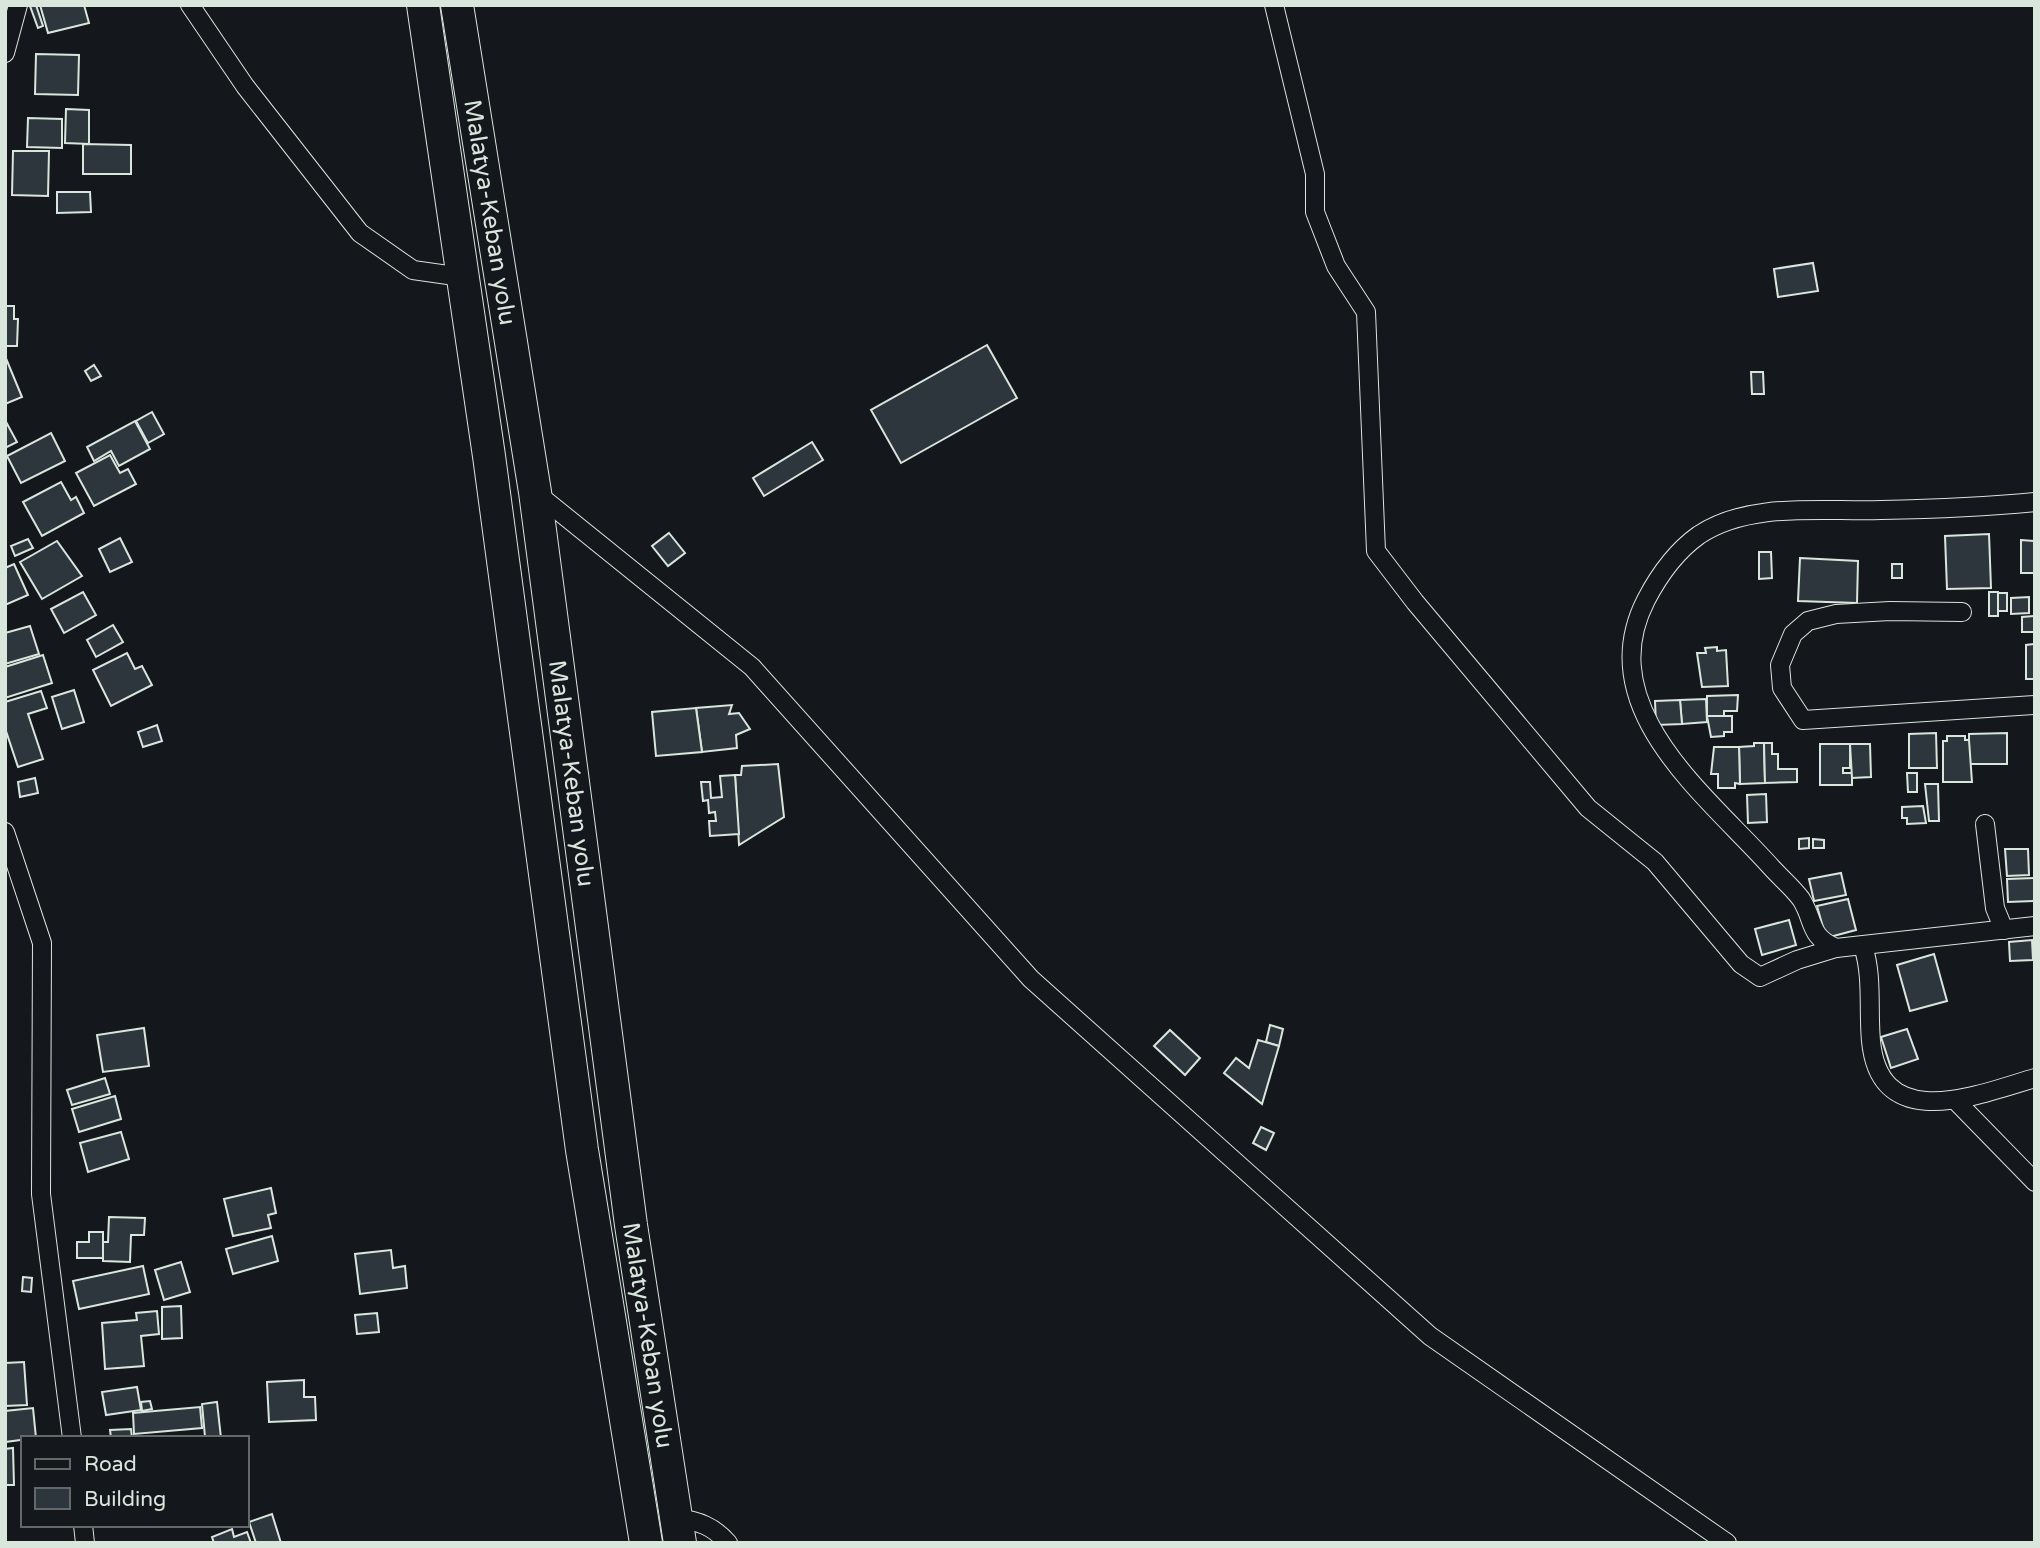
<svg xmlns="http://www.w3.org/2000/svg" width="2040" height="1548" viewBox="0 0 2040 1548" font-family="'Varela Round',sans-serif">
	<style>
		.building { fill: #2c363c; stroke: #d8e6dc; stroke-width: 2 }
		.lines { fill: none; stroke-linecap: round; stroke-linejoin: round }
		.street-casing { stroke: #d8e6dc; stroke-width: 20 }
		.highway-casing { stroke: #d8e6dc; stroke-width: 34 }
		.street { stroke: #14181c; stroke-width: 18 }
		.highway { stroke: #14181c; stroke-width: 32 }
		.labels { text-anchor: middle; stroke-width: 5; stroke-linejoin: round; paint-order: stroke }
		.street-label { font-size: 24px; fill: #d8e6dc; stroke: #14181c }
	</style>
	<rect width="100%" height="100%" fill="#14181c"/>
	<g class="building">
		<path d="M36 5 43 26 38 28 30 6Z"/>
		<path d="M40 5H84L89 23 48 33Z"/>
		<path d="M36 54 79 55 78 95 35 94Z"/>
		<path d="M66 109 89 110V144L65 143Z"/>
		<path d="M28 118 62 119V148L27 147Z"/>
		<path d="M83 144 131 145V174H83Z"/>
		<path d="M13 151H49L48 196 12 195Z"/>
		<path d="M57 192H90L91 212 57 213Z"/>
		<path d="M1813 263 1818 291 1778 297 1774 269Z"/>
		<path d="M5 306H14V319H18L17 346H5Z"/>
		<path d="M987 345 1017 398 901 463 871 410Z"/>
		<path d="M5 356 22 397 5 404Z"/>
		<path d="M94 365 101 376 91 381 85 371Z"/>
		<path d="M1751 372H1763L1764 394H1752Z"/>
		<path d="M152 412 164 434 148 443 136 421Z"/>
		<path d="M5 420 17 442 5 448Z"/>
		<path d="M135 421 150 449 119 466 111 451 94 461 87 447Z"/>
		<path d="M51 433 65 461 21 483 7 456Z"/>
		<path d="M812 442 823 460 764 496 753 478Z"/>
		<path d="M110 455 120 473 128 469 136 484 94 506 76 473Z"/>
		<path d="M61 482 71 500 76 497 84 513 42 536 23 502Z"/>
		<path d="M669 533 685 553 668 566 652 546Z"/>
		<path d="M1989 534 1991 588 1947 589 1945 536Z"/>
		<path d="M120 538 132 562 110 572 99 549Z"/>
		<path d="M28 539 33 548 15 556 11 546Z"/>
		<path d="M2021 540 2035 541V573H2021Z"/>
		<path d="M57 541 82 576 42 599 20 562Z"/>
		<path d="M1759 552H1771L1772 578 1759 579Z"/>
		<path d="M1800 558 1858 561 1857 603 1798 601Z"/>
		<path d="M14 564 28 595 5 605V568Z"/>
		<rect x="1892" y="564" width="10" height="14"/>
		<path d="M83 592 96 615 64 633 51 609Z"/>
		<rect x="1989" y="592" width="9" height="24"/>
		<rect x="1998" y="593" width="9" height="18"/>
		<path d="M2029 597V613L2011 614V598Z"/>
		<path d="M2035 616V632H2022V617Z"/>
		<path d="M113 625 123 642 96 657 87 640Z"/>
		<path d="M30 626 39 654 5 664V633Z"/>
		<path d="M2035 644V679H2026V645Z"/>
		<path d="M1717 647V651L1726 650 1728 686 1702 687 1697 653H1706L1705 648Z"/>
		<path d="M127 653 135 669 142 666 152 685 111 706 93 670Z"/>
		<path d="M43 655 52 683 5 698V667Z"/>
		<path d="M74 690 84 722 62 729 52 697Z"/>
		<path d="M41 691 47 708 28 714 43 759 18 767 5 728V702Z"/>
		<path d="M1738 695 1737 711H1724V716H1707V696Z"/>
		<path d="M1706 699 1707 722 1682 724 1680 700Z"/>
		<path d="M1680 700 1682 724 1656 725 1655 701Z"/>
		<path d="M732 705 729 714 739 713 750 729 736 735 737 748 702 752 696 708Z"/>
		<path d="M696 708 702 752 656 756 652 712Z"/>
		<path d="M1707 716H1732V732H1724V736L1711 737Z"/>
		<path d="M157 725 162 741 143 747 138 732Z"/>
		<path d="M1936 733 1937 768H1909V734Z"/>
		<path d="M2007 733V764H1969V734Z"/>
		<path d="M1947 736H1965V740H1969L1972 782H1943V741H1947Z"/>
		<path d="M1754 743H1764L1765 783 1740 784 1739 747 1754 746Z"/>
		<path d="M1764 743H1772V754H1778V769H1797V782L1765 783Z"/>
		<path d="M1820 744H1850V768H1843V773H1852V785H1820Z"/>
		<path d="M1850 744H1870L1871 777 1852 778Z"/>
		<path d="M1714 747H1739L1740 784 1735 783V788H1718V774H1711Z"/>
		<path d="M778 764 784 817 739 845 735 775H741L742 766Z"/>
		<path d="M1907 773H1917V792H1908Z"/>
		<path d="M735 775 739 834 710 836 709 821H716L715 812 709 813 708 800 703 801 701 782H710L711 798 722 797 720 776Z"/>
		<path d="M35 778 38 793 20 797 18 782Z"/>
		<path d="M1925 784H1938L1939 821H1929Z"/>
		<path d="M1766 794 1767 822 1748 823 1747 795Z"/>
		<path d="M1923 806 1926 823 1907 824V818H1902V807Z"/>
		<path d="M1809 838V848L1799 849V839Z"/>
		<path d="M1813 839 1824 840V848H1813Z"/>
		<path d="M2005 849H2028L2029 875 2007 876Z"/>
		<path d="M1841 873 1846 895 1814 901 1809 879Z"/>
		<path d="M2035 878V901L2008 902 2007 879Z"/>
		<path d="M1848 899 1856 930 1826 938 1817 906Z"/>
		<path d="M1789 920 1796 945 1762 955 1755 929Z"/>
		<path d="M2032 940 2033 960 2010 961 2009 942Z"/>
		<path d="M1934 954 1947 1001 1910 1011 1897 965Z"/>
		<path d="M1270 1025 1283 1029 1279 1046 1266 1042Z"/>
		<path d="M144 1028 149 1066 103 1072 97 1035Z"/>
		<path d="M1907 1029 1918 1059 1891 1068 1881 1037Z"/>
		<path d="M1170 1030 1200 1058 1185 1075 1154 1046Z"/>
		<path d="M1258 1040 1279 1046 1262 1104 1224 1073 1236 1058 1249 1068Z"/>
		<path d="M105 1078 110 1094 72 1105 67 1090Z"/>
		<path d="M115 1096 121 1119 79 1132 72 1109Z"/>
		<path d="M1261 1127 1274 1133 1266 1150 1253 1143Z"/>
		<path d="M121 1132 129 1159 88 1172 80 1143Z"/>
		<path d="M271 1188 276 1213 268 1215 271 1228 233 1236 224 1199Z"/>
		<path d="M109 1217 145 1218 144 1235H131L130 1262 103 1261V1242H108Z"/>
		<path d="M89 1232H103V1258H77V1242H89Z"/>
		<path d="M272 1236 278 1261 233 1274 226 1249Z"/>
		<path d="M391 1250 393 1268 405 1266 407 1288 360 1294 355 1254Z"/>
		<path d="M181 1262 190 1292 164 1300 155 1270Z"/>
		<path d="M143 1266 149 1294 79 1309 73 1281Z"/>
		<path d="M23 1277 32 1278 31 1292 22 1291Z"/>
		<path d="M181 1306 182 1338 162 1339V1307Z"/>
		<path d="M157 1311 159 1334 141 1336 144 1366 105 1369 102 1323 137 1320 136 1313Z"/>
		<path d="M377 1313 379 1332 357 1334 355 1315Z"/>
		<path d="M24 1362 27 1405 5 1406V1363Z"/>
		<path d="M304 1380V1397H315L316 1420 269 1422 267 1382Z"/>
		<path d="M137 1387 141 1410 106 1415 102 1392Z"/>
		<path d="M150 1401 152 1409 142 1411 141 1402Z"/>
		<path d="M217 1402 221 1438H197L205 1437 202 1404Z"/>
		<path d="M200 1407 202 1428 134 1434 133 1413Z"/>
		<path d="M33 1408 36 1438 5 1442V1411Z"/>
		<path d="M131 1429 132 1438H111L110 1430Z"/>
		<path d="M13 1448 14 1485H5V1449Z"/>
		<path d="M272 1514 281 1543H256L249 1522Z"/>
		<path d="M232 1529 234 1537 247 1532 251 1543H214L212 1537Z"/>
	</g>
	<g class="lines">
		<g class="street-casing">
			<g id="street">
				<path d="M190 5 245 86 360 233 413 270 462 277"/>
				<path d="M1274 5 1315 174V212L1336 266 1366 312 1376 551 1415 602 1588 808 1655 862 1741 964 1760 977 1797 960 1836 948 2035 926"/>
				<path d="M5 53 18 5"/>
				<path d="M535 492 752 667 1031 979 1430 1336 1727 1543"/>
				<path d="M1962 612 1890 611 1836 614 1808 621 1793 634 1780 665 1782 688 1803 720 2035 705"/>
				<path d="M1985 824 1995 908 2004 930"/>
				<path d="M5 832 42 943 41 1194 72 1438"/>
				<path d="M1863 946C1873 976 1868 1009 1871 1041 1880 1135 1977 1095 2035 1078"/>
				<path d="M1836 948C1808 936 1815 921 1801 899 1793 888 1781 878 1772 868 1709 797 1590 709 1646 600 1659 575 1675 552 1699 535 1750 501 1824 512 1881 510 1932 509 1984 507 2035 502"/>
				<path d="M1956 1101 2035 1182"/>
				<path d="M676 1518C699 1521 713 1526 728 1543"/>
				<path d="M83 1525 85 1543"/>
			</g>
		</g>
		<g class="highway-casing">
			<g id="highway">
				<path d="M423 5 489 456 582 1150 646 1543"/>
				<path id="s1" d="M457 5 535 492 631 1225 680 1543"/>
			</g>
		</g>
		<use href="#street" class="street"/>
		<use href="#highway" class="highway"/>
	</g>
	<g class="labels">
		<g class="street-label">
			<text dy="8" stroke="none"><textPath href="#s1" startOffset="210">Malatya-Keban yolu</textPath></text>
			<text dy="8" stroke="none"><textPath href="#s1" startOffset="777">Malatya-Keban yolu</textPath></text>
			<text dy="8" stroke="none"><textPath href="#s1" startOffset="1344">Malatya-Keban yolu</textPath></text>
		</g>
	</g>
	<rect width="2040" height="1548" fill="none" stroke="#d8e6dc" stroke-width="14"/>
	<rect x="21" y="1436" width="228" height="91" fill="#14181c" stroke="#626a69" stroke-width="2"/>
	<rect x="35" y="1459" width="35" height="10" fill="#14181c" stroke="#626a69" stroke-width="2"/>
	<text x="84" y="1471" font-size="21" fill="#d8e6dc">Road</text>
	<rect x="35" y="1488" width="35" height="21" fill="#2c363c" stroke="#626a69" stroke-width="2"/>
	<text x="84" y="1506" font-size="21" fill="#d8e6dc">Building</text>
</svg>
